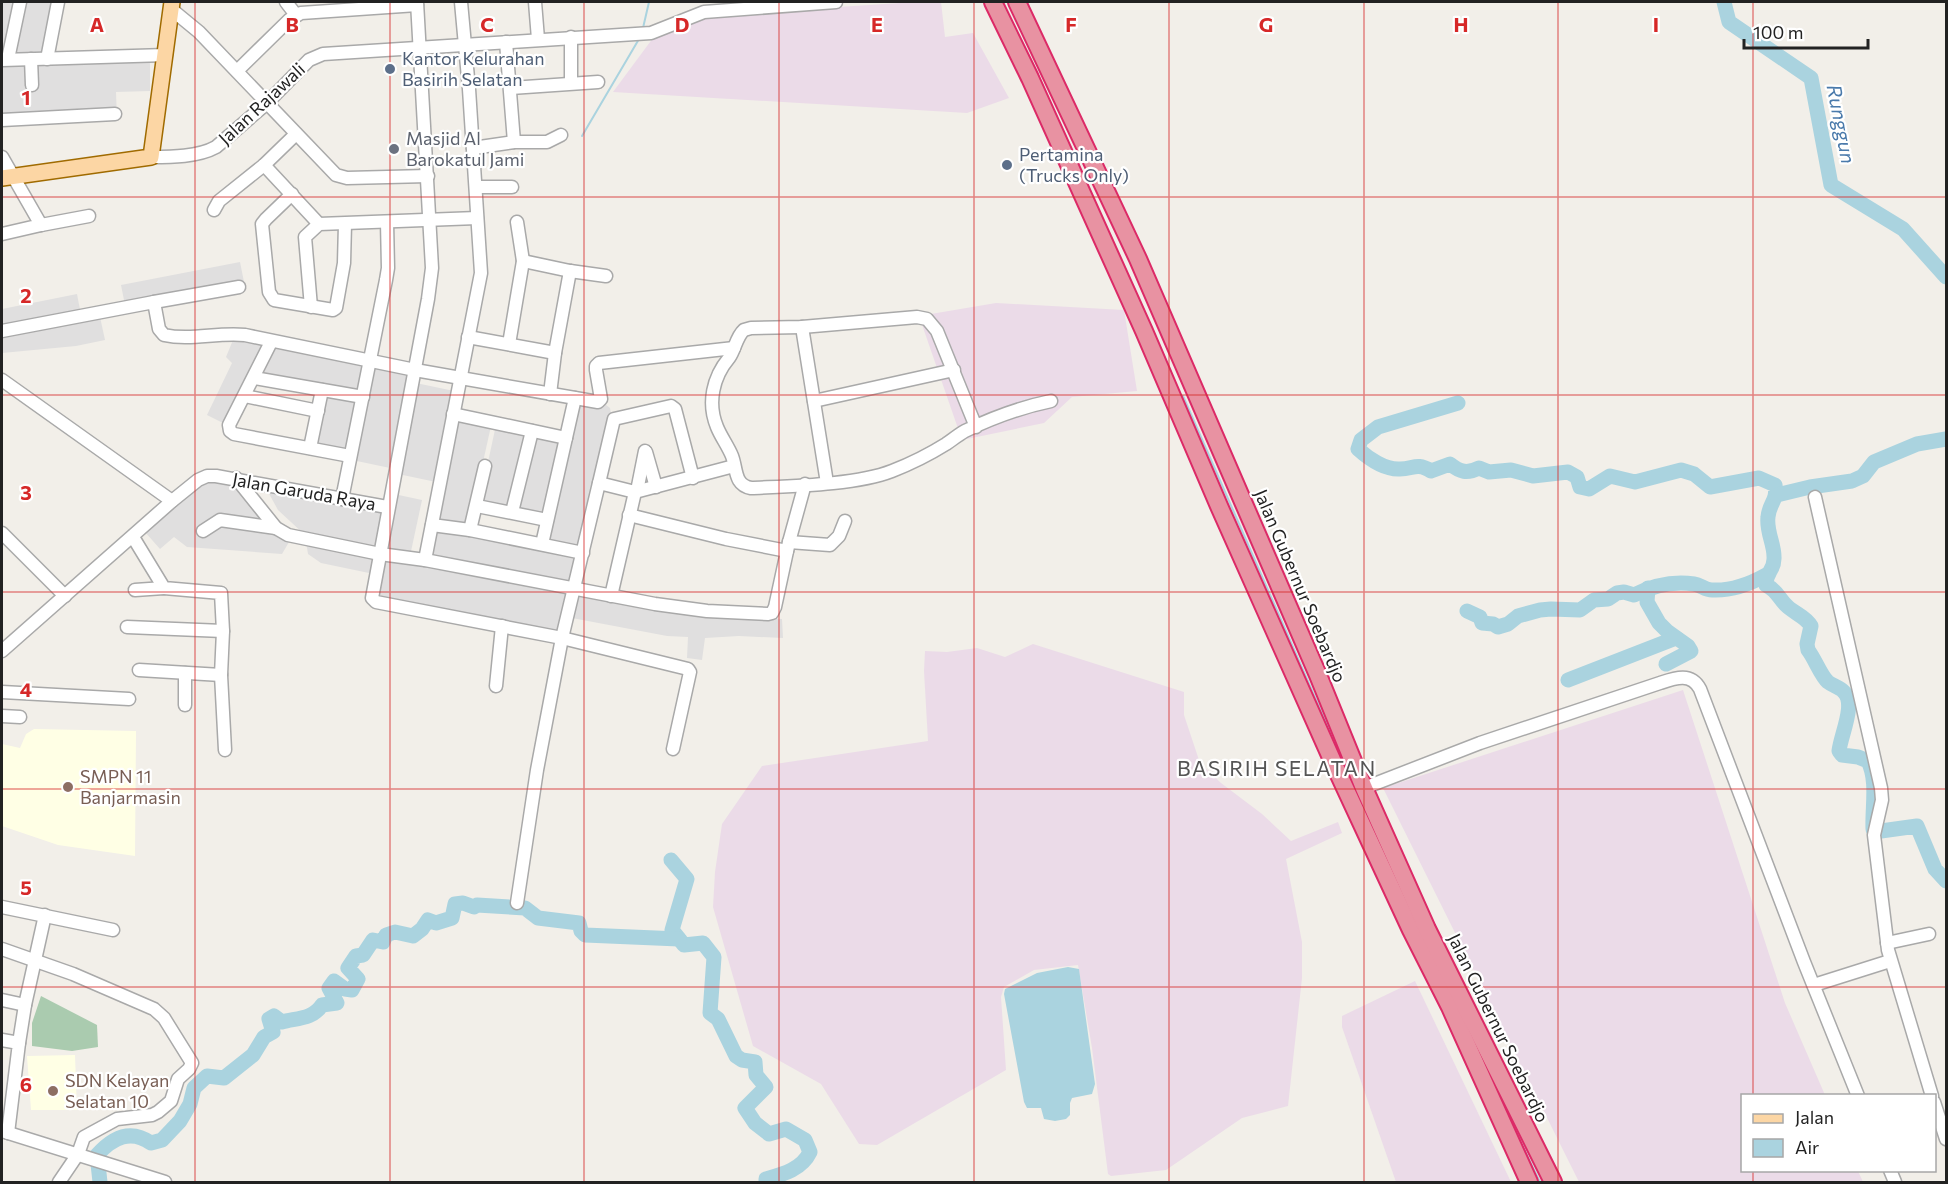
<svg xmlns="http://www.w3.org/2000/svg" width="1948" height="1184" viewBox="0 0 1948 1184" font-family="Commissioner,sans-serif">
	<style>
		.residential { fill: #e0dfdf }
		.industrial { fill: #ebdbe8 }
		.education { fill: #ffffe5 }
		.cemetery { fill: #aacbaf }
		.water { fill: #aad3df }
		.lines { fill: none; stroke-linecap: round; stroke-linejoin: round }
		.stream { stroke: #aad3df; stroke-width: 2 }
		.river { stroke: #aad3df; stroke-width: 15 }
		.minor-casing { stroke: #a9a9a9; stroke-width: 15 }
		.major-casing { stroke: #a06b00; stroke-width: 18 }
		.highway-casing { stroke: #dc2a67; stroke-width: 20 }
		.minor { stroke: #fff; stroke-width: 12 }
		.major { stroke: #fcd6a4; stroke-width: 15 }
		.highway { stroke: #e892a2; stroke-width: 16 }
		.grid { fill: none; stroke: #d62828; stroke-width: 1.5; stroke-opacity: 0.55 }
		.service-dot { fill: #5c6f8a; stroke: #fff; stroke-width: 2 }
		.worship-dot { fill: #6b7280; stroke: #fff; stroke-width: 2 }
		.education-dot { fill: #8d6e63; stroke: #fff; stroke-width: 2 }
		.labels { text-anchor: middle; stroke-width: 4.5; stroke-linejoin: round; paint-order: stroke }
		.service-label { font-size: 18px; fill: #4e5e75; stroke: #fff; text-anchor: start }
		.street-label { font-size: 18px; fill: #222; stroke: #fff }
		.worship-label { font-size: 18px; fill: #5b616d; stroke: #fff; text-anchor: start }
		.education-label { font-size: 18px; fill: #785e54; stroke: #fff; text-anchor: start }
		.water-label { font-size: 20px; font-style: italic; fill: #4a7aab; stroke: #fff }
		.quarter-label { font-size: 21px; letter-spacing: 1.5px; fill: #555; stroke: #fff }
		.grid-label { font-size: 20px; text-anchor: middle; font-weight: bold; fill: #d62828; stroke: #fff; stroke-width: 4.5; stroke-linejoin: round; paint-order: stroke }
	</style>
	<rect width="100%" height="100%" fill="#f2efe9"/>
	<g class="residential">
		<path d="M2 2H63L56 53 150 49V91L116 92 117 119 2 126Z"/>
		<path d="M240 262 244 282 125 305 121 285Z"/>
		<path d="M77 294 81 315 2 330V309Z"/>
		<path d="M100 317 105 340 76 346 2 353V336Z"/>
		<path d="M233 340 261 342V351L227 425 207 415 232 363 226 357Z"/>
		<path d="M266 343 365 363 358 398 259 378Z"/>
		<path d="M372 362 410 369 390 468 352 460Z"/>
		<path d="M416 383 454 391 436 482 398 474Z"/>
		<path d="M323 393 359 400 348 454 312 447Z"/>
		<path d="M583 403 606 405 610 408 611 414 580 548 546 544 573 405Z"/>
		<path d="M458 419 491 426 469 525 437 524Z"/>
		<path d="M496 425 528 432 511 511 479 504Z"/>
		<path d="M530 432 562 439 544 518 513 511Z"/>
		<path d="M204 479 236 484 288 538 289 542 282 554 187 547 174 537 160 549 145 532Z"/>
		<path d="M267 490 381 511 373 566 369 573 321 563 308 554 305 535 278 510Z"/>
		<path d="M394 494 422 500 410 556 382 550Z"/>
		<path d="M433 528 578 556 572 587 427 560Z"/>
		<path d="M384 556 570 591 561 636 374 596Z"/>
		<path d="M576 595 671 612 782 619 783 638 739 636 705 638 702 660 687 658 688 637 667 636 572 618Z"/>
	</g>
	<g class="industrial">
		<path d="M915 2H941L945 37 973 33 1009 98 967 113 613 92 653 38 702 16Z"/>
		<path d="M996 303 1124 310 1137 391 1072 397 1044 423 962 440 919 316Z"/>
		<path d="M1033 644 1184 692V715L1200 763 1221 783 1262 814 1291 841 1338 822 1342 833 1286 859 1302 942V978L1288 1106 1242 1118 1166 1170 1111 1176 1108 1174 1092 1048 1078 965 1034 970 1004 987 1001 997 1006 1070 877 1145 859 1144 821 1084 753 1046 713 907 715 872 722 824 762 766 928 741 924 671 925 651 947 652 977 648 1005 657Z"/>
		<path d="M1683 690 1785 1003 1825 1095 1742 1096V1170L1858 1171 1863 1182H1579L1383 788Z"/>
		<path d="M1415 981 1511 1182H1396L1342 1027V1016Z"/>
	</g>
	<g class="education">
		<path d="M34 729 136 731 135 856 58 845 2 826V744L20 748 26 734Z"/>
		<path d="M75 1055 77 1110H31L27 1056Z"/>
	</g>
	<path class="cemetery" d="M41 996 97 1025 98 1047 72 1051 32 1046V1023Z"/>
	<path class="water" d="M1068 967 1079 969 1095 1084 1092 1094 1072 1098 1070 1103V1115L1066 1119 1055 1121 1044 1119 1041 1108H1027L1024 1102 1004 994 1005 989 1037 973Z"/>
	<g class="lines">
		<g class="stream">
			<path d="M643 28 649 2"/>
			<path d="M582 136 639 39"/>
			<path d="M1067 140 1083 176"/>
			<path d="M1157 340 1171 372"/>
			<path d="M1183 396 1360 800"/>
			<path d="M1506 1112 1540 1182"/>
		</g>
		<g class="river">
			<path d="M1724 2 1729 22 1811 78 1831 185 1903 229 1946 277"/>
			<path d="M1458 403 1378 427 1361 440 1358 449C1368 458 1385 470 1400 469 1414 469 1416 462 1431 471L1450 464C1460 472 1467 474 1479 468L1489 472 1511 470 1533 476 1568 472 1577 477 1580 487 1589 489 1610 476 1635 482 1681 470 1694 474 1710 487 1759 478 1775 485C1778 501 1769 503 1768 517 1766 532 1775 545 1774 559 1774 571 1766 571 1766 585 1778 591 1778 598 1788 607 1796 614 1806 617 1811 626L1807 644 1808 650C1815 659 1821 676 1828 682 1833 686 1840 687 1844 692 1856 704 1841 734 1839 751L1842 755 1858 757 1868 761C1878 781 1872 807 1873 829L1881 831 1917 826 1935 869 1946 881"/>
			<path d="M1777 495 1810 487 1852 481 1863 476 1874 462 1917 444 1946 439"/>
			<path d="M1648 588 1647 602 1659 623 1667 631 1688 646 1691 651 1666 664"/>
			<path d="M1467 611 1480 617 1482 623 1493 624 1498 627 1508 624 1518 616 1540 610 1551 609 1580 610 1594 600 1608 599 1617 593 1624 592 1634 595C1652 586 1674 581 1694 584 1701 585 1705 590 1712 590 1731 591 1750 584 1766 575"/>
			<path d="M1568 680 1676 638"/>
			<path d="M671 860 687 879 672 930 684 945 703 943 714 957 710 1013 718 1019 736 1056 742 1060 755 1062 756 1075 766 1087 745 1108 755 1123 769 1134 786 1129 805 1140 810 1152C802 1169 784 1174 766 1179V1182"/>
			<path d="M100 1182 97 1155C113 1137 131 1129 151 1143L162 1140 180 1121 190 1104 194 1088 207 1076 224 1078 253 1055 264 1037 273 1032 269 1019 274 1016 282 1022C297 1018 313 1019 322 1005L337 1003 329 988 334 981 345 989 352 990 358 979 348 968 356 956 363 955 373 940 383 942 386 935 395 932 413 936 422 929 428 920 436 923 452 918 455 904 463 903 474 907 477 905 525 908 538 918 579 923 581 931 585 935 679 939"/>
		</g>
		<g class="minor-casing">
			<g id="minor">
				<path d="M286 2 296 15"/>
				<path d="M417 2 432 268 428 299 372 598 376 602 562 638 688 669 690 672 673 749"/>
				<path d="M535 2 538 39"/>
				<path d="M171 9 199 32 336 175 347 178 428 176"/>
				<path d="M571 37V83"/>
				<path d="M506 42 514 142"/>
				<path d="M8 59 20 2"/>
				<path d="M31 59 32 85"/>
				<path d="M47 59 58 2"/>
				<path d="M2 60 166 55"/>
				<path d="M237 71 289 20 301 13 417 5"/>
				<path d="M511 88 598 82"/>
				<path d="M2 120 115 114"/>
				<path d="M473 148 514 142H547L561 135"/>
				<path d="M2 157 41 225 2 234"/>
				<path d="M151 157C171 157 198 157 216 147L267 103 309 60 323 54 651 33 704 12 836 2"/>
				<path d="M264 165 319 224"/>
				<path d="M476 187H512"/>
				<path d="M292 194 266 219 262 224 269 292 274 300 333 310 336 308 344 263 345 224"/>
				<path d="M214 210 219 201 264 165 296 134"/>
				<path d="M41 225 89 216"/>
				<path d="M523 261 570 271 606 276"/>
				<path d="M154 302 239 287"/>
				<path d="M311 307 305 237 319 224 477 218"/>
				<path d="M802 327 827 483"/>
				<path d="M2 331 154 302 159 329 164 335C191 341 217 332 245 335L415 370 598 402 601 399 596 370V366L599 363 734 348"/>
				<path d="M468 337 555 353"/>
				<path d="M271 342 229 425 230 431 234 434 350 456"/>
				<path d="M509 344 523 261 517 222"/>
				<path d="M254 378 363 397"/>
				<path d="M2 380 172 501"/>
				<path d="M550 394 555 353 570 271"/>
				<path d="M245 396 318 411"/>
				<path d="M814 401 954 370"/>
				<path d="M453 414 566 438"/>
				<path d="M976 427 937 331 927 319 917 317 802 327 751 328 744 330C736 337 735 350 729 358 713 377 707 403 717 427 721 437 728 446 732 456 737 469 734 485 751 488 792 486 856 485 892 471 910 464 930 454 946 444 952 440 958 435 965 431 992 418 1022 407 1051 401"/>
				<path d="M310 448 322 390"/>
				<path d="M646 452 656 487"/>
				<path d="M236 478 276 528 288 535 380 554 425 560 655 604 707 611 768 614 772 613 775 607 789 542 805 484"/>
				<path d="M599 483 614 419 671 406 675 409 693 478"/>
				<path d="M637 491 645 451"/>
				<path d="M1815 497 1881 788 1882 800 1874 835 1888 950 1932 1096"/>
				<path d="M342 499 386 280 388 268 387 222"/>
				<path d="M477 506 547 520"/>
				<path d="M512 512 532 431"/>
				<path d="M629 515 726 539 787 551"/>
				<path d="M432 525 470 530 583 553"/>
				<path d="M470 530 485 466"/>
				<path d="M203 531 220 520 276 528"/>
				<path d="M2 533 65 596"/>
				<path d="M133 537 164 588 221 593 223 631 221 675 225 750"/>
				<path d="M789 542 830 545 839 536 845 521"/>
				<path d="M542 544 575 398"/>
				<path d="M425 560 481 273 469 89 461 2"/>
				<path d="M135 590 164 588"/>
				<path d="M611 596 635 492"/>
				<path d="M127 627 223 631"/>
				<path d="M2 651 172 501 198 480 207 476H216L387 507"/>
				<path d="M139 670 221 675"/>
				<path d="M185 673V705"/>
				<path d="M496 686 502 626"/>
				<path d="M2 692 129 699"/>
				<path d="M2 716 20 717"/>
				<path d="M1364 788 1480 743 1660 683C1675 678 1691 672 1700 689L1804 962 1858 1096"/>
				<path d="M517 903 537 770 562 638 599 483 635 492 734 466"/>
				<path d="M2 907 113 930"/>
				<path d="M1887 943 1929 934"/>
				<path d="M2 949 73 974 154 1009 164 1018 192 1063 189 1069 178 1079 171 1101 158 1112 152 1115 117 1119 84 1137 78 1154 59 1182"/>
				<path d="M1814 985 1890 961"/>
				<path d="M2 1000 25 1005 45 915"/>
				<path d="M2 1040 19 1043 8 1133"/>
				<path d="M19 1043 25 1005"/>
				<path d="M1934 1102 1946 1139"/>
				<path d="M2 1131 165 1182"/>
				<path d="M1890 1170 1895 1182"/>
			</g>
		</g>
		<g class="major-casing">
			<path id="major" d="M2 178 151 157 172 2"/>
		</g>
		<g class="highway-casing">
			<g id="highway">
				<path d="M993 2 1030 78 1144 331 1219 506 1333 762 1411 930 1450 1007 1529 1182"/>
				<path d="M1017 2 1138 259 1318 675 1364 788 1427 929 1553 1182"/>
			</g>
		</g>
		<use href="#minor" class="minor"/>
		<use href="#major" class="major"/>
		<use href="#highway" class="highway"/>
	</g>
	<path class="grid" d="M195 2V1182M390 2V1182M584 2V1182M779 2V1182M974 2V1182M1169 2V1182M1364 2V1182M1558 2V1182M1753 2V1096M2 197H1946M2 395H1946M2 592H1946M2 789H1946M2 987H1946M1753 1170V1182"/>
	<g class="service-dot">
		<circle cx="390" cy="69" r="6"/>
		<circle cx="1007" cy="165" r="6"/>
	</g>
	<circle class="worship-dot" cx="394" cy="149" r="6"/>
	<g class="education-dot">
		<circle cx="68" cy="787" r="6"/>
		<circle cx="53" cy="1091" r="6"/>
	</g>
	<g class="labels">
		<g class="service-label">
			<text x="402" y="65">Kantor Kelurahan<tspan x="402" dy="21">Basirih Selatan</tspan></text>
			<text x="1019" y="161">Pertamina<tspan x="1019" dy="21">(Trucks Only)</tspan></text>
		</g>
		<g class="street-label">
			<text transform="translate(262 104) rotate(-43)" y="6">Jalan Rajawali</text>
			<text transform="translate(304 492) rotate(10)" y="6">Jalan Garuda Raya</text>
			<text transform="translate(1300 586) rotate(67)" y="6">Jalan Gubernur Soebardjo</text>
			<text transform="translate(1498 1028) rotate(64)" y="6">Jalan Gubernur Soebardjo</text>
		</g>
		<g class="worship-label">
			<text x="406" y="145">Masjid Al<tspan x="406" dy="21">Barokatul Jami</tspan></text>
		</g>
		<g class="education-label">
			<text x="80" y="783">SMPN 11<tspan x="80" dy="21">Banjarmasin</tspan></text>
			<text x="65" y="1087">SDN Kelayan<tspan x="65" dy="21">Selatan 10</tspan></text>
		</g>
		<g class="water-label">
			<text transform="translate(1841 124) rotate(79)" y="7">Runggun</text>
		</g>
		<g class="quarter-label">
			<text x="1277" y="776">BASIRIH SELATAN</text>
		</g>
	</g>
	<g class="grid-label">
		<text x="97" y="32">A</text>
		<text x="292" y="32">B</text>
		<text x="487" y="32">C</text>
		<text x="682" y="32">D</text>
		<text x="877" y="32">E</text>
		<text x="1071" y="32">F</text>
		<text x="1266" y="32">G</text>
		<text x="1461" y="32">H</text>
		<text x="1656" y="32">I</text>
		<text x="26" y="105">1</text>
		<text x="26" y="303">2</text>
		<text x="26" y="500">3</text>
		<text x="26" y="697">4</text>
		<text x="26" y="895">5</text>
		<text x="26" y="1092">6</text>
	</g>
	<rect width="1948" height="1184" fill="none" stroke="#222222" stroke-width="6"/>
	<rect x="1741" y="1094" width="195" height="78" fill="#ffffff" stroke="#a7a7a7" stroke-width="1.5"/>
	<rect x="1753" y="1114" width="30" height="9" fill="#fcd6a4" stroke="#a7a7a7" stroke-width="1.5"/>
	<text x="1795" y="1124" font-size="18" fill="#222222">Jalan</text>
	<rect x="1753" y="1139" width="30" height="18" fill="#aad3df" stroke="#a7a7a7" stroke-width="1.5"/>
	<text x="1795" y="1154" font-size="18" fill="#222222">Air</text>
	<path d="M1744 39v9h124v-9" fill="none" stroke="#222222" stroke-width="3"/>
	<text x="1753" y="39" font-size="18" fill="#222222" stroke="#ffffff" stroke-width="4.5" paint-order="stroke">100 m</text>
</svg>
